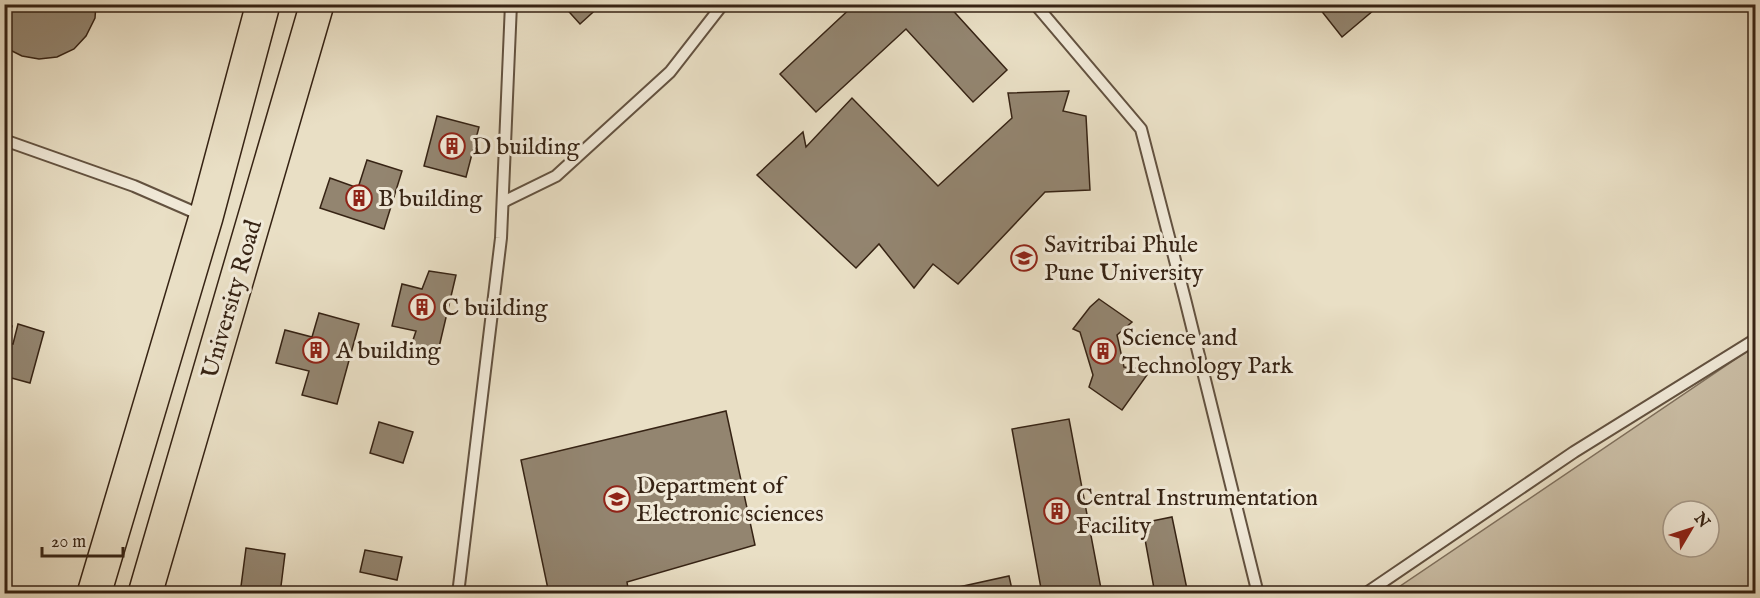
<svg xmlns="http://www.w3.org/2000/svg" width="1760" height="598" viewBox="0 0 1760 598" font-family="'IM FELL English',serif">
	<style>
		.green { fill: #cbbfa7; stroke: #80715e; stroke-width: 1.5; fill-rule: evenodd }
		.building { fill: #938570; stroke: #362314; stroke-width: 1.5 }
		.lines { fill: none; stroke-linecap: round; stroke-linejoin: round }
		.lane-casing { stroke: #635240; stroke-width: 14 }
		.primary-casing { stroke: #362314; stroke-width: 36 }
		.lane { stroke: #f1ead9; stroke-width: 10 }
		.primary { stroke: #e9dfc5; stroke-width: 33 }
		.labels { text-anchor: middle; stroke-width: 6; stroke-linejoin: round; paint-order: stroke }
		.poi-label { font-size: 24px; fill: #362314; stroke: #f1ead9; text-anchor: start }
		.street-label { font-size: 24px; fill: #362314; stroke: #f1ead9 }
	</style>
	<rect width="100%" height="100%" fill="#e9dfc5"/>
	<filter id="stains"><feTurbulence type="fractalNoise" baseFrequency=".00333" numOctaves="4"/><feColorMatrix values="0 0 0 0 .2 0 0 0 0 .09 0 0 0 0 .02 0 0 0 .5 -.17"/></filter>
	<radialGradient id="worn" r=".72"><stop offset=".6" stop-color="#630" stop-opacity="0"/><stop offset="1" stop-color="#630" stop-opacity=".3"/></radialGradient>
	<path class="green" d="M1755 346V593H1390ZM1673 511H1709V547H1673Z"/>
	<g class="building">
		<path d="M4 4H96L95 18 86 36 74 49 57 57 39 59 22 56 4 47Z"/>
		<path d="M562 4H602L580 24Z"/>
		<path d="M855 4H947L1007 70 973 102 906 29 816 112 780 74Z"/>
		<path d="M1316 4H1381L1342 37Z"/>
		<path d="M1069 91 1063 111 1086 116 1090 190 1045 192 958 284 933 264 914 288 879 244 856 268 757 175 803 132 806 147 852 98 938 186 1012 118 1008 93Z"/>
		<path d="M437 116 479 127 466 177 424 166Z"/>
		<path d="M367 160 402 171 384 229 320 208 330 178 358 188Z"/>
		<path d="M429 271 456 275 436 360 409 352 416 331 392 326 402 284 422 289Z"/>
		<path d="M1099 299 1132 322 1117 335 1124 367 1138 368 1147 375 1122 410 1089 387 1093 375 1080 332 1073 329 1090 307Z"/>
		<path d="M319 313 359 324 337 404 302 395 309 371 276 363 285 330 312 337Z"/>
		<path d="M4 324 12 326 7 342 13 344 18 324 44 332 30 383 4 376Z"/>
		<path d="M726 411 755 545 627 582 629 594H549L521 460Z"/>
		<path d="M1069 419 1102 594H1042L1012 429Z"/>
		<path d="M379 422 413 432 403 463 370 453Z"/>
		<path d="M1172 517 1188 594H1155L1142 523Z"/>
		<path d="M246 548 285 554 280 594H240Z"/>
		<path d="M365 550 402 557 397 580 360 572Z"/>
		<path d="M1009 576 1013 594H927Z"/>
	</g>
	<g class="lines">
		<g class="lane-casing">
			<g id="lane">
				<path d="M1035 4 1141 129 1185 299 1258 594"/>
				<path d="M4 140 134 186 203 216"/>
				<path d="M503 202 556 176 670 72 723 4"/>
				<path d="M458 594 501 238 511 4"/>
				<path d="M1365 594 1574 452 1756 339"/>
			</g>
		</g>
		<g class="primary-casing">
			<g id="primary">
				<path d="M94 594 206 217 263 4"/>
				<path d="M145 594 317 4"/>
			</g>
		</g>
		<use href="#lane" class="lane"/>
		<use href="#primary" class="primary"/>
	</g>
	<defs>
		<g id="building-ring" transform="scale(1.35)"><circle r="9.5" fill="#f1ead9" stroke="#8f2418" stroke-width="1.5"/><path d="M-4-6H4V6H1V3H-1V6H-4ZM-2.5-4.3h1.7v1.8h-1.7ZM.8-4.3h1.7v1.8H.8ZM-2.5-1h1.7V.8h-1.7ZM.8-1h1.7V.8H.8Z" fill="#8f2418"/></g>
		<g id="university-ring" transform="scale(1.35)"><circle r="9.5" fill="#f1ead9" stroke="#8f2418" stroke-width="1.5"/><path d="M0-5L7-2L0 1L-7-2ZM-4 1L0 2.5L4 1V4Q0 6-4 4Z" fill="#8f2418"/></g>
	</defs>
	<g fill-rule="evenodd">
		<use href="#building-ring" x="452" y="146"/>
		<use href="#building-ring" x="359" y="198"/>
		<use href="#university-ring" x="1024" y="258"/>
		<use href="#building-ring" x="422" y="307"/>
		<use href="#building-ring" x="316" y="350"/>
		<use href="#building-ring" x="1103" y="351"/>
		<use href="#university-ring" x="617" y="499"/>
		<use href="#building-ring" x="1057" y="511"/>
	</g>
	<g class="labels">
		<g class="poi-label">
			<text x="472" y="154">D building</text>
			<text x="378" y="206">B building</text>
			<text x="1044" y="252">Savitribai Phule<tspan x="1044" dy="28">Pune University</tspan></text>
			<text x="442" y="315">C building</text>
			<text x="1122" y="345">Science and<tspan x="1122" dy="28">Technology Park</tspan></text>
			<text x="336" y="358">A building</text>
			<text x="636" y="493">Department of<tspan x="636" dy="28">Electronic sciences</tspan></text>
			<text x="1076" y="505">Central Instrumentation<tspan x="1076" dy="28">Facility</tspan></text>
		</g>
		<g class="street-label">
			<text transform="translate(231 299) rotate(-74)" y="8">University Road</text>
		</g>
	</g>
	<rect width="1760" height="598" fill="none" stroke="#e9dfc5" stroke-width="24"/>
	<rect x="6" y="6" width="1748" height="586" fill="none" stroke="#362314" stroke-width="3"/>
	<rect x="12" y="12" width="1736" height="574" fill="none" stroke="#362314" stroke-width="1.5"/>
	<g transform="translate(1691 529) rotate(51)"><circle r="28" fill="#f1ead9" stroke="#a69a8a" stroke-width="1.5"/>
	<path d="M0-4.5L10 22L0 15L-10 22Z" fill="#8f2418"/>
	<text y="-9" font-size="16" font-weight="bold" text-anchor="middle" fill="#362314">N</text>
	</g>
	<path d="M42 547v9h81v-9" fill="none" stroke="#362314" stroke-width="3"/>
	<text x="51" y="547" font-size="18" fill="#362314" stroke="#f1ead9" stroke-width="4.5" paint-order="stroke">20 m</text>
	<rect width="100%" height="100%" filter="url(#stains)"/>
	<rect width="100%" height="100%" fill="url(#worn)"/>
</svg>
